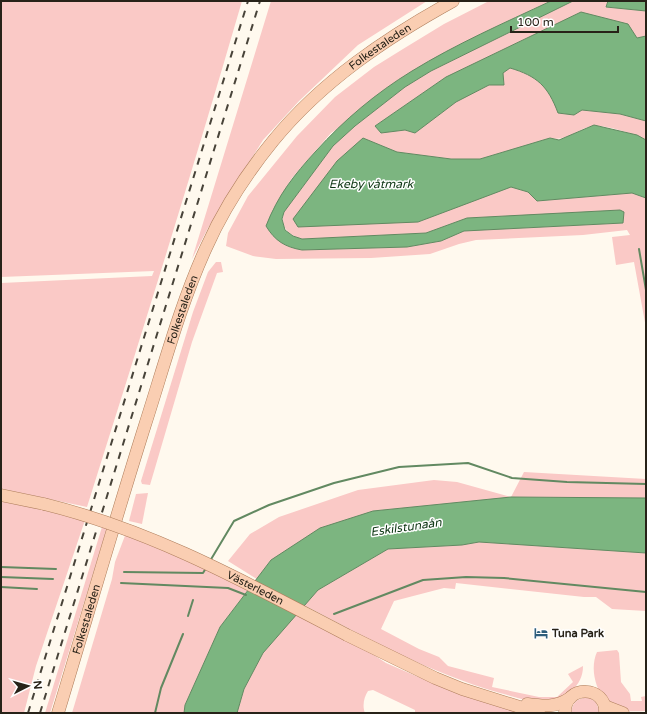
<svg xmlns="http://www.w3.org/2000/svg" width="647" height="714" viewBox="0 0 647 714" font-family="'Varela Round',sans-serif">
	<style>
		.green { fill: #fac9c6 }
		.water { fill: #7cb580; stroke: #628961 }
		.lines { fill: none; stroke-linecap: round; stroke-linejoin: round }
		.stream { stroke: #628961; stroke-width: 2 }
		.major-casing { stroke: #ae7d5b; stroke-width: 13 }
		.major { stroke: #faceb2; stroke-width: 12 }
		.rail { stroke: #484339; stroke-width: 2; stroke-dasharray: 7 7; stroke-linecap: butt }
		.major-bridge-casing { stroke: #ae7d5b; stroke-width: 13; stroke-linecap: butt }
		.major-bridge { stroke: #faceb2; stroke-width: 12 }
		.labels { text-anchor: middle; stroke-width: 3; stroke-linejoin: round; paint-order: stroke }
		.street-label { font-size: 11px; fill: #272218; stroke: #fff }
		.poi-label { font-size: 11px; font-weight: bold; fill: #272218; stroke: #fff; text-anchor: start }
		.water-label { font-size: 12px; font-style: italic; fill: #0e3714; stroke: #fff }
	</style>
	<rect width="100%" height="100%" fill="#fff9ee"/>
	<g class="green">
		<path d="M1 1H242C193 170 140 339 87 507L1 489V283L152 276 154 271 1 277Z"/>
		<path d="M271 1H427L358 45 299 101 263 140 208 228 192 259Z"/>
		<path d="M489 1H551L486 32 331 133 292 178 273 209 266 226C275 241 285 247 302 250L407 247 441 241 464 231 474 230 623 223 507 216 467 218 426 233 302 239C288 235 280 227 284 212L333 146 355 126 405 87 431 71 565 5 573 1H608L606 7 646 11V36L446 77 375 126 381 133 405 130 415 133 456 102 489 85H504L503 73 510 68C538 76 548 85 558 113L574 115 582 110 620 114 646 121V140C636 134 606 125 595 126 580 126 569 142 550 138L480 159H451L397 152 363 138 418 222 511 187 528 192 538 201 632 193 646 198V328L634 262 616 265 612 237 630 235 627 230 583 235 476 240 459 244 430 254 371 258 276 259 253 256 226 246 228 233 248 196 297 136 335 97 374 67 403 49 444 24Z"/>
		<path d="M216 262H221L223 272 217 273 192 342 150 485 142 484 141 481 193 312 208 272Z"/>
		<path d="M524 472 646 479V498L511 497 373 511 271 560 257 579 228 561 250 534 279 517 358 490 434 480 457 482 511 497Z"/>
		<path d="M148 493 142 524 129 521 136 494Z"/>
		<path d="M1 500 85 520 36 666 24 713H1Z"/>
		<path d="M102 527 107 528 50 713H45Z"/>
		<path d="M126 533 183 556 248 590 220 627 185 705 184 713H72L112 579 115 562Z"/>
		<path d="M479 542 646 553V611L612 609 596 597H584L456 583 455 589 444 588 394 601 381 629 419 649 439 657 448 666 494 678 492 687 539 697H557L573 682 568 674 583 666C583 676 579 684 572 690 566 695 559 700 551 702 535 704 515 697 500 693 428 672 370 640 304 605L318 590 388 549 462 545Z"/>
		<path d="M296 614 371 653 386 663 416 676 455 691 528 713H415V710L373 690 368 691C364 697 362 706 365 713H237L244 689 263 653Z"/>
		<path d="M617 650 619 653 621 682 630 694 631 701H642L641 697 646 696V711C638 711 629 712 621 710 598 704 588 671 597 652Z"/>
		<path d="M588 697 596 702 600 713H571C573 701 577 699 588 697Z"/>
	</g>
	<g class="water">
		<path d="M551 1H573L431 71 405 87 355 126 333 146 284 212 282 219 285 230 293 236 302 239 426 233 467 218 620 210 624 212 623 223 464 231 441 241 407 247 302 250C285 247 275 241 266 226 278 195 294 175 316 151 344 120 376 93 412 71 456 44 504 23 551 1Z"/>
		<path d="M608 1H646V11L606 7Z"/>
		<path d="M581 12 628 24 637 38 646 36V121L620 114 582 110 574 115 558 113C548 86 537 76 510 68L503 73 504 85H489L456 102 415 133 405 130 381 133 375 126 446 77Z"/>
		<path d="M594 125 637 135 646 140V198L632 193 537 201 528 192 511 187 418 222 298 227 293 219 337 161 363 138 397 152 451 159H480L550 138 559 140Z"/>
		<path d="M511 497 646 498V553L479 542 462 545 388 549 318 590 263 653 244 689 237 713H184L185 705 220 627 271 560 320 528 373 511Z"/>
	</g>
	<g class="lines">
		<g class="stream">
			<path d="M639 249 646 290"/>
			<path d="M210 561 234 521 269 505 334 483 399 467 468 463 512 478 567 482 646 484"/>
			<path d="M1 567 56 569"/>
			<path d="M124 572 203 573 206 568"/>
			<path d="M1 577 53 579"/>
			<path d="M121 583 228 588 246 595"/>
			<path d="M1 587 37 589"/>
			<path d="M334 614 423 580 466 577 504 578 646 592"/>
			<path d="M188 616 193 600"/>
			<path d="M155 713 161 688 183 634"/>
		</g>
		<g class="major-casing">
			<g id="major">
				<path d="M1 495 44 504"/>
				<path d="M347 635 435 678 462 689 539 713"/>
				<path d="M527 704C542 706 556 708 570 698"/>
				<path d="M605 706 623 713"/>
				<path id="s1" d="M58 713C87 617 115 520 145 425 164 366 180 305 206 248 223 210 247 173 273 141 322 81 386 38 453 1"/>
				<path d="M565 713C564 684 607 685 605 713"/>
			</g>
		</g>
		<use href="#major" class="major"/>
		<g class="rail">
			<path d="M28 713 248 1"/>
			<path d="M40 713 260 1"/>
		</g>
		<g class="major-bridge-casing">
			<g id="major-bridge">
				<path id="s2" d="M44 504C154 531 247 583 347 635"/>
			</g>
		</g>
		<use href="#major-bridge" class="major-bridge"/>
	</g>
	<defs>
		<g id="hotel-bare" transform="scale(1.08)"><path d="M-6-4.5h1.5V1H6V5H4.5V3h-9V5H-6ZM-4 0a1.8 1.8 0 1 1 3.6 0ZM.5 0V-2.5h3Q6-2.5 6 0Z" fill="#2e5e7c" stroke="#fff" stroke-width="2.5" paint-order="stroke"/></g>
	</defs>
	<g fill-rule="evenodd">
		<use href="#hotel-bare" x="541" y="633"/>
	</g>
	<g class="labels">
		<g class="street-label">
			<text dy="4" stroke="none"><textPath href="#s1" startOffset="758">Folkestaleden</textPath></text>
			<text dy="4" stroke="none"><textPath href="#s1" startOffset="422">Folkestaleden</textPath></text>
			<text dy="4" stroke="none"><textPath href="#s2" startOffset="228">Västerleden</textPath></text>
			<text dy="4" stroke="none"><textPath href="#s1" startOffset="98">Folkestaleden</textPath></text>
		</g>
		<g class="poi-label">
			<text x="552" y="637">Tuna Park</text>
		</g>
		<g class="water-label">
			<text x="371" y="188">Ekeby våtmark</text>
			<text transform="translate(406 527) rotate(-8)" y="4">Eskilstunaån</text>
		</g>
	</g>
	<rect width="647" height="714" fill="none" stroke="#272218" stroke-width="4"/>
	<g transform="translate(28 686) rotate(84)" stroke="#ffffff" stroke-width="3" paint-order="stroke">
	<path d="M0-3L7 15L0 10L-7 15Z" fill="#272218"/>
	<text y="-6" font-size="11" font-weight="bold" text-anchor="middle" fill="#272218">N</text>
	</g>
	<path d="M511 26v6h107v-6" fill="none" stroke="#272218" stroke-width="2"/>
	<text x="517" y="26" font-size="12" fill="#272218" stroke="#ffffff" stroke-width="3" paint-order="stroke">100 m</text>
</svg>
